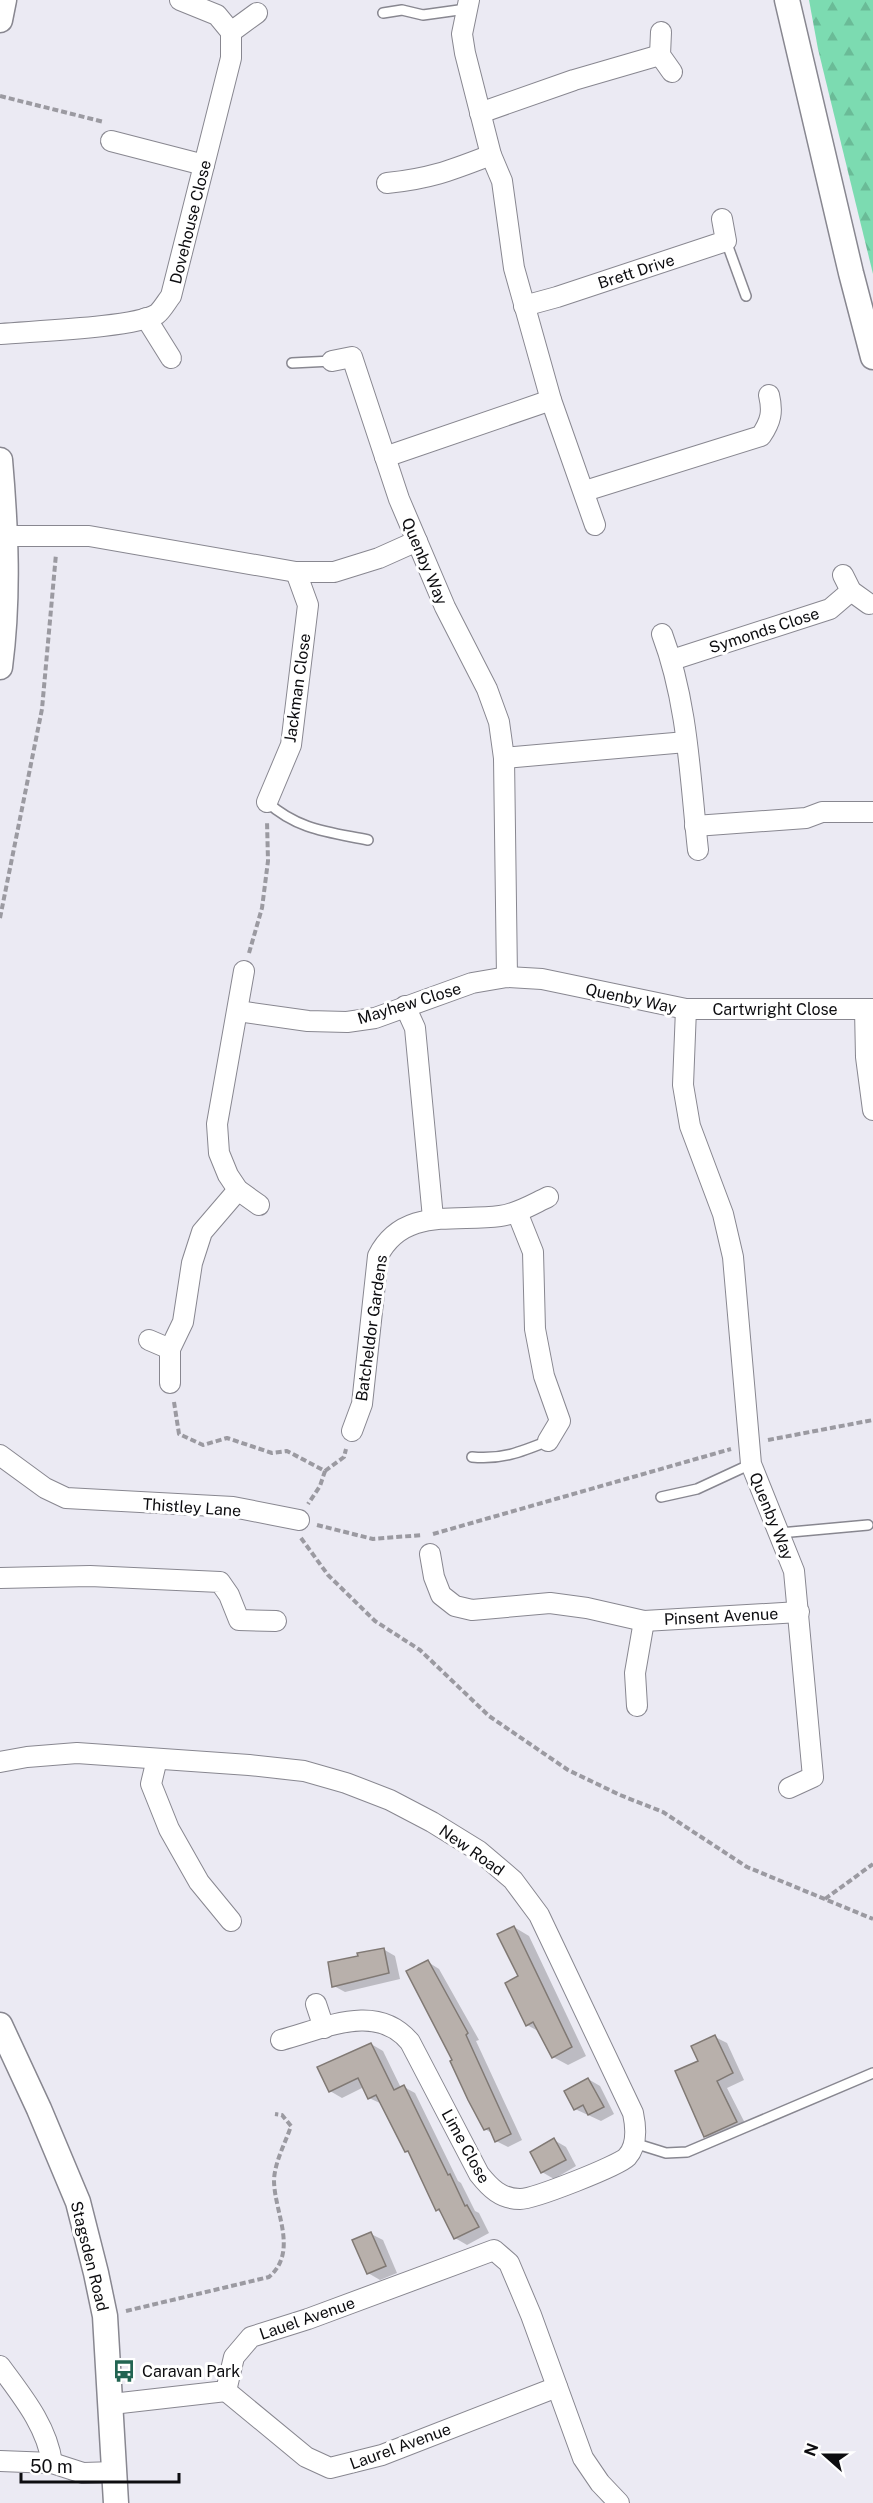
<svg xmlns="http://www.w3.org/2000/svg" width="873" height="2503" viewBox="0 0 873 2503" font-family="'Public Sans',sans-serif">
	<style>
		.forest { fill: url(#forest-firs) }
		.shadow { fill: #0003 }
		.building { fill: #b8b0ab; stroke: #807974; stroke-width: 1.5 }
		.lines { fill: none; stroke-linecap: round; stroke-linejoin: round }
		.service-casing { stroke: #888790; stroke-width: 12 }
		.minor-casing { stroke: #888790; stroke-width: 22 }
		.tertiary-casing { stroke: #888790; stroke-width: 27 }
		.path { stroke: #9b9aa1; stroke-width: 4; stroke-dasharray: 6 3; stroke-linecap: butt }
		.service { stroke: #fff; stroke-width: 9 }
		.minor { stroke: #fff; stroke-width: 20 }
		.tertiary { stroke: #fff; stroke-width: 24 }
		.labels { text-anchor: middle; stroke-width: 6; stroke-linejoin: round; paint-order: stroke }
		.street-label { font-size: 16px; fill: #0d0d10; stroke: #fff }
		.poi-label { font-size: 16px; fill: #0d0d10; stroke: #fff; text-anchor: start }
	</style>
	<defs>
		<pattern id="forest-firs" width="22" height="20" patternUnits="userSpaceOnUse" patternTransform="scale(1.5)"><rect width="22" height="20" fill="#7cdbb1"/><path d="M5 1l3.5 6h-7zM16 11l3.5 6h-7z" fill="#6abb97"/></pattern>
	</defs>
	<rect width="100%" height="100%" fill="#ebeaf3"/>
	<path class="forest" d="M809 0H873V274L818 49Z"/>
	<g class="shadow">
		<path d="M514 1927 529 1936 586 2056 568 2065 553 2057 540 2032 527 2025Z"/>
		<path d="M383 1949 395 1956 400 1979 345 1992 334 1986Z"/>
		<path d="M428 1962 439 1969 479 2040 476 2041 522 2140 508 2147 496 2141 493 2134 485 2129 454 2061Z"/>
		<path d="M715 2037 727 2043 744 2080 727 2088 748 2129 717 2143 705 2136 700 2061Z"/>
		<path d="M371 2044 383 2051 401 2088 404 2087 415 2093 458 2181 461 2183 475 2211 479 2213 489 2233 467 2245 455 2238 442 2213 437 2210 411 2154 406 2151 382 2104 369 2098 364 2087 342 2098 330 2091Z"/>
		<path d="M588 2079 600 2086 614 2114 601 2121 575 2109Z"/>
		<path d="M554 2140 566 2147 576 2166 554 2179 542 2172 532 2153Z"/>
		<path d="M371 2234 383 2240 397 2273 380 2280 368 2273Z"/>
	</g>
	<g class="building">
		<path d="M514 1926 572 2047 552 2058 533 2022 526 2026 505 1983 518 1976 497 1934Z"/>
		<path d="M384 1948 389 1973 332 1987 328 1962 358 1956 357 1953Z"/>
		<path d="M428 1960 468 2033 466 2035 511 2134 495 2142 489 2128 484 2130 468 2100 450 2061 452 2060 406 1971Z"/>
		<path d="M715 2035 733 2073 717 2081 737 2122 704 2137 675 2071 698 2061 691 2046Z"/>
		<path d="M371 2043 394 2090 404 2085 448 2175 450 2174 465 2206 467 2205 479 2227 454 2239 439 2209 436 2211 408 2151 405 2152 376 2095 368 2099 358 2078 329 2092 317 2067Z"/>
		<path d="M588 2078 604 2107 588 2115 583 2105 574 2110 564 2091Z"/>
		<path d="M554 2138 566 2160 541 2173 530 2152Z"/>
		<path d="M371 2232 386 2266 367 2274 352 2240Z"/>
	</g>
	<g class="lines">
		<g class="service-casing">
			<g id="service">
				<path d="M383 13 402 10 423 15 466 9"/>
				<path d="M726 241 746 296"/>
				<path d="M292 363 332 361"/>
				<path d="M267 802C298 830 329 832 368 840"/>
				<path d="M472 1457C501 1460 521 1452 548 1441"/>
				<path d="M661 1497 697 1489 751 1464"/>
				<path d="M780 1533 868 1525"/>
				<path d="M634 2143 666 2153 687 2152 873 2073"/>
			</g>
		</g>
		<g class="minor-casing">
			<g id="minor">
				<path d="M469 0 462 34 465 53 491 155 502 181 514 268 551 400 595 525"/>
				<path d="M231 32 257 13"/>
				<path d="M661 32 660 55 672 72"/>
				<path d="M480 113 574 80 660 55"/>
				<path d="M111 141 204 165"/>
				<path d="M387 183C430 179 452 170 491 155"/>
				<path d="M524 306 557 297 726 241 722 219"/>
				<path d="M146 318 171 358"/>
				<path d="M0 334C32 331 134 328 157 314 162 310 167 301 171 296L231 58V32L217 15 180 0"/>
				<path d="M332 361 352 357 399 499 445 607 487 689 499 722 504 758 507 977"/>
				<path d="M385 457 551 400"/>
				<path d="M585 491 761 436C771 421 773 412 769 395"/>
				<path d="M7 536H89L296 572H334L379 558 417 541"/>
				<path d="M843 575 851 591 869 604"/>
				<path d="M662 634C688 703 690 778 698 850"/>
				<path d="M672 660 830 609 851 591"/>
				<path d="M504 758 686 742"/>
				<path d="M267 802 291 745 308 605 296 572"/>
				<path d="M695 826 806 818 822 812H873"/>
				<path d="M244 971 217 1124 219 1153 228 1175 238 1190 259 1205"/>
				<path d="M405 1006 415 1028 433 1218"/>
				<path d="M686 1009 683 1085 690 1126 723 1214 733 1257 751 1464 794 1571 813 1777 789 1788"/>
				<path d="M865 1009 866 1057 873 1110"/>
				<path d="M238 1011 308 1021 347 1022 375 1018 472 983 507 977 542 979 686 1009H873"/>
				<path d="M517 1212 533 1252 535 1329 544 1376 560 1421 548 1441"/>
				<path d="M149 1340 170 1349"/>
				<path d="M170 1383V1349L183 1322 192 1263 202 1232 238 1190"/>
				<path d="M352 1431 362 1404 378 1256C403 1207 455 1222 500 1216 517 1214 533 1204 548 1197"/>
				<path d="M0 1455 45 1488 66 1498 233 1507 299 1520"/>
				<path d="M430 1554 434 1577 441 1595 455 1606 472 1610 550 1603 587 1608 644 1621 799 1612"/>
				<path d="M0 1578 90 1576 220 1582 229 1595 239 1620 276 1621"/>
				<path d="M637 1706 635 1673 644 1621"/>
				<path d="M157 1759 151 1784 169 1829 199 1882 231 1921"/>
				<path d="M0 1762 27 1757 77 1753 249 1765 304 1771 346 1783 390 1800 432 1822 479 1851 513 1880 539 1915 633 2113C636 2127 638 2145 627 2157 618 2166 534 2199 520 2199 501 2199 490 2188 479 2174L410 2042C376 2001 324 2029 281 2040"/>
				<path d="M316 2004 324 2028"/>
				<path d="M0 2366C22 2396 47 2426 52 2463"/>
				<path d="M226 2391 306 2457 330 2468 382 2455 557 2387"/>
				<path d="M112 2404 226 2391 234 2357 251 2337 308 2319 494 2250 509 2263 531 2315 583 2458 600 2483 619 2503"/>
				<path d="M0 2461 52 2463 83 2473 115 2472"/>
			</g>
		</g>
		<g class="tertiary-casing">
			<g id="tertiary">
				<path d="M787 0 851 273 873 357"/>
				<path d="M0 20 4 0"/>
				<path d="M0 460C6 529 9 598 0 667"/>
				<path d="M0 2025 39 2109 78 2202 96 2273 105 2316 116 2503"/>
			</g>
		</g>
		<g class="path">
			<path d="M0 96 104 122"/>
			<path d="M0 918 42 709 56 554"/>
			<path d="M249 953 262 908 268 861 267 821"/>
			<path d="M174 1402 179 1434 203 1445 227 1438 272 1453 287 1451 325 1471 320 1486 308 1504"/>
			<path d="M768 1440 873 1420"/>
			<path d="M325 1471 344 1457 346 1449"/>
			<path d="M317 1525 373 1539 422 1535"/>
			<path d="M433 1534 731 1449"/>
			<path d="M301 1538 328 1575 375 1621 420 1650 489 1716 568 1770 620 1795 663 1812 747 1867 873 1919"/>
			<path d="M825 1899 873 1864"/>
			<path d="M126 2311 269 2277C299 2251 274 2212 274 2180 275 2161 285 2144 291 2126L282 2115 275 2114"/>
		</g>
		<use href="#service" class="service"/>
		<use href="#minor" class="minor"/>
		<use href="#tertiary" class="tertiary"/>
	</g>
	<defs>
		<g id="bus-bare" transform="scale(1.8)"><path d="M-5-6H5V4H4V6H2V4H-2V6H-4V4H-5ZM-3.5-4V0h7V-4ZM-3.5 1.2v1.5H-2V1.2ZM2 1.2v1.5H3.5V1.2Z" fill="#226452" stroke="#fff" stroke-width="2.5" paint-order="stroke"/></g>
	</defs>
	<g fill-rule="evenodd">
		<use href="#bus-bare" x="124" y="2371"/>
	</g>
	<g class="labels">
		<g class="street-label">
			<text transform="translate(190 222) rotate(-76)" y="6">Dovehouse Close</text>
			<text transform="translate(636 271) rotate(-18)" y="6">Brett Drive</text>
			<text transform="translate(425 561) rotate(67)" y="6">Quenby Way</text>
			<text transform="translate(764 630) rotate(-18)" y="6">Symonds Close</text>
			<text transform="translate(297 688) rotate(-82)" y="6">Jackman Close</text>
			<text transform="translate(631 998) rotate(12)" y="6">Quenby Way</text>
			<text transform="translate(409 1003) rotate(-17)" y="6">Mayhew Close</text>
			<text x="775" y="1015">Cartwright Close</text>
			<text transform="translate(371 1328) rotate(-82)" y="6">Batcheldor Gardens</text>
			<text transform="translate(192 1507) rotate(4)" y="6">Thistley Lane</text>
			<text transform="translate(772 1516) rotate(68)" y="6">Quenby Way</text>
			<text transform="translate(721 1616) rotate(-3)" y="6">Pinsent Avenue</text>
			<text transform="translate(472 1850) rotate(35)" y="6">New Road</text>
			<text transform="translate(466 2146) rotate(61)" y="6">Lime Close</text>
			<text transform="translate(90 2256) rotate(76)" y="6">Stagsden Road</text>
			<text transform="translate(307 2318) rotate(-19)" y="6">Lauel Avenue</text>
			<text transform="translate(400 2446) rotate(-20)" y="6">Laurel Avenue</text>
		</g>
		<g class="poi-label">
			<text x="142" y="2377">Caravan Park</text>
		</g>
	</g>
	<g transform="translate(825 2455) rotate(291)" stroke="#ffffff" stroke-width="4.5" paint-order="stroke">
	<path d="M0-4.5L10 22L0 15L-10 22Z" fill="#0d0d10"/>
	<text y="-9" font-size="16" font-weight="bold" text-anchor="middle" fill="#0d0d10">N</text>
	</g>
	<path d="M21 2473v9h158v-9" fill="none" stroke="#0d0d10" stroke-width="3"/>
	<text x="30" y="2473" font-size="18" fill="#0d0d10" stroke="#ffffff" stroke-width="4.5" paint-order="stroke">50 m</text>
</svg>
